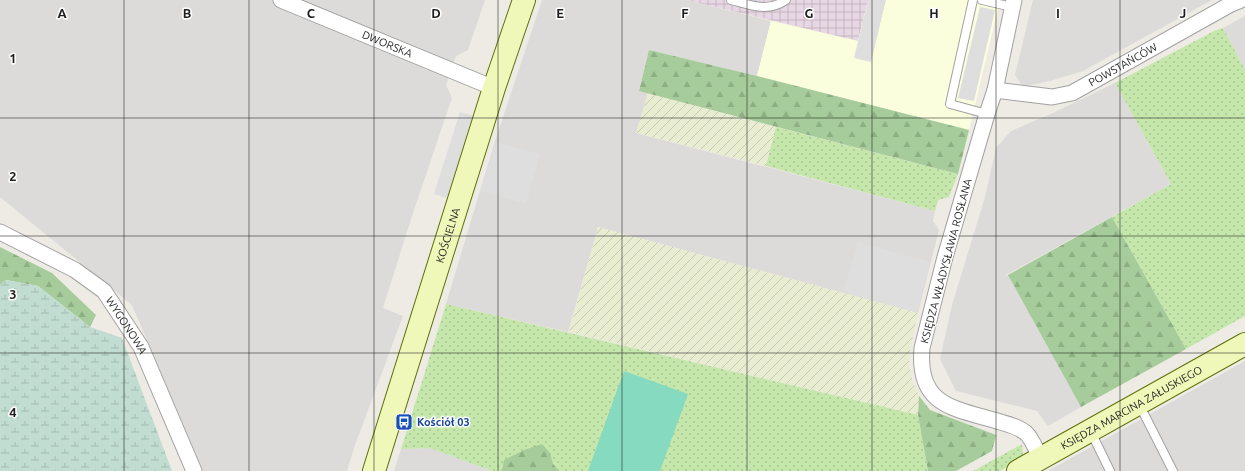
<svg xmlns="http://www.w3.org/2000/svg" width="1245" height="471" viewBox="0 0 1245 471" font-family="Ubuntu,sans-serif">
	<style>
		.residential { fill: #dcdbda }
		.industrial { fill: url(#industrial-grid) }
		.education { fill: #fbfedd }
		.farmland { fill: url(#farmland-furrows) }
		.grass { fill: url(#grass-dots) }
		.forest { fill: url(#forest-firs) }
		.wetland { fill: url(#wetland-marsh) }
		.pitch { fill: #85dabf }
		.parking { fill: #dedede }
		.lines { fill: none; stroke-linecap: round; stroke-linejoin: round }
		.lane-casing { stroke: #a2a2a2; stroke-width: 10 }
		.street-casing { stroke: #a2a2a2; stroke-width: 17 }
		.secondary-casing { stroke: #5e7009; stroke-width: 24 }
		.lane { stroke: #fff; stroke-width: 8 }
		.street { stroke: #fff; stroke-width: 15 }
		.secondary { stroke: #eff7b9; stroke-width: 22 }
		.grid { fill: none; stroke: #1e1e1e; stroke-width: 1; stroke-opacity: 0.55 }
		.labels { text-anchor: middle; stroke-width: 3; stroke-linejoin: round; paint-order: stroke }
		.street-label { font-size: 11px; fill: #1e1e1e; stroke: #fff }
		.transit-label { font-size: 11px; font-weight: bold; fill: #164399; stroke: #fff; text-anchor: start }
		.grid-label { font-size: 13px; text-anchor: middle; font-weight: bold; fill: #1e1e1e; stroke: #fff; stroke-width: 3; stroke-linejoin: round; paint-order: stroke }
	</style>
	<defs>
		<pattern id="industrial-grid" width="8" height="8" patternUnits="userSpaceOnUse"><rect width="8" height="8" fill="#e7d6e3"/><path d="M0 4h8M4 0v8" fill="none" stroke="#c6b7c2"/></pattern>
		<pattern id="farmland-furrows" width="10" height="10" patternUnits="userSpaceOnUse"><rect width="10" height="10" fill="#e8ecd0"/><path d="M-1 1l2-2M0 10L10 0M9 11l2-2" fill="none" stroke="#c7cab2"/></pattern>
		<pattern id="grass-dots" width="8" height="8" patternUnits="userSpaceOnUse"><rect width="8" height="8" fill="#c5e7ab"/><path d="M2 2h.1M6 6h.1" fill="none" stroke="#a9c693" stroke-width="1.8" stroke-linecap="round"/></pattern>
		<pattern id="forest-firs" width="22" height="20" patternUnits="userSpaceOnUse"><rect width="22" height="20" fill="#a5cc9a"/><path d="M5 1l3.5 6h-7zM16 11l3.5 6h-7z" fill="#8eaf84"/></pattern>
		<pattern id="wetland-marsh" width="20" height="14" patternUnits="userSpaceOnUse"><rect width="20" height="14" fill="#c1dcd1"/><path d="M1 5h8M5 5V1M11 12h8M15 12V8" fill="none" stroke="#a5bcb3"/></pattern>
	</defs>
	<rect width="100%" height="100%" fill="#eeebe4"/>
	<g class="residential">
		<path d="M0 0H485L468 50 456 56 446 85 452 98 412 216 383 308 403 316 355 445 347 471H203L132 305 0 197Z"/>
		<path d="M542 0H686L771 21 757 76 649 50 639 91 648 93 636 133 935 211 933 221 939 230 918 313 598 227 568 332 446 304 495 141Z"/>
		<path d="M1033 0H1212L1083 71 1050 81 1026 86 1021 84 1015 75Z"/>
		<path d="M1245 16V70L1223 28Z"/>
		<path d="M1115 83 1171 184 1004 276 1008 275 1081 407 1048 426 1037 411 956 391 940 359 952 305 985 197 996 148 1011 131 1053 113Z"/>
		<path d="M1245 361V471H1048L1057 466Z"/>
		<path d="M430 448 492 471H394L401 449Z"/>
	</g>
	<path class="industrial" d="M686 0H868L858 41Z"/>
	<path class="education" d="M868 0H1000L969 130 757 76 771 21 858 41Z"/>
	<g class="farmland">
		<path d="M648 93 776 127 766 166 636 133Z"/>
		<path d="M598 227 918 313 910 350 909 365 913 382 919 396 918 415 569 332Z"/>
	</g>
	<g class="grass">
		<path d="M1223 28 1245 70V316L1186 349 1112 217 1171 184 1115 83 1216 30Z"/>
		<path d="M776 127 958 174 949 197 938 200 935 211 766 166Z"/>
		<path d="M446 304 918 415 928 471H492L430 448 401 449Z"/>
		<path d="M1022 444 1023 454 1018 461 1000 471H973Z"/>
	</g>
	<g class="forest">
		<path d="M649 50 757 76 969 130 958 174 639 91Z"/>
		<path d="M1112 217 1186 349 1081 407 1008 275Z"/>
		<path d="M0 247 52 273 96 315 90 327 38 286 6 280 0 285Z"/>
		<path d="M919 396 930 410 996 435 992 451 956 471H928L918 415Z"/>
		<path d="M542 444 550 453 553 464 559 471H502L504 460 524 450Z"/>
	</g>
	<path class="wetland" d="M6 280 38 286 90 327 122 338 172 471H0V285Z"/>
	<path class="pitch" d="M624 371 688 394 660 471H588Z"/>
	<g class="parking">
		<path d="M868 0H886L871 62 854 58Z"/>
		<path d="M980 7 995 10 974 101 958 98Z"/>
		<path d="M460 112 474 116 447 198 434 194Z"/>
		<path d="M496 142 540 154 526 204 481 191Z"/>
		<path d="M858 242 930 262 917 312 843 292Z"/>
	</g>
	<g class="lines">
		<g class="lane-casing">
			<g id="lane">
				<path d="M731 0C751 5 767 13 786 0"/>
				<path d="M973 0 950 104 987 114"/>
				<path d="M982 0 1012 7"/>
				<path d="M1139 404 1173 471"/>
				<path d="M1091 432 1110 471"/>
			</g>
		</g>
		<g class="street-casing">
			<g id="street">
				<path id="s1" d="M281 0 494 88"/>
				<path d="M1014 0 995 90 987 114 945 257 922 348C917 405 952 408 997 421 1007 424 1020 427 1027 434 1032 439 1037 452 1041 458"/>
				<path id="s2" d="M995 90 1052 97 1072 93 1231 4 1241 0"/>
				<path id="s3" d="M0 232 75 270 104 291 141 347 194 471"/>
			</g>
		</g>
		<g class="secondary-casing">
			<g id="secondary">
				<path id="s4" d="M374 471 494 88 524 0"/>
				<path id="s5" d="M1018 471 1245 344"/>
			</g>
		</g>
		<use href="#lane" class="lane"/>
		<use href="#street" class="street"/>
		<use href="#secondary" class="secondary"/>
	</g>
	<path class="grid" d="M124 0V471M249 0V471M374 0V471M498 0V471M622 0V471M747 0V471M872 0V471M996 0V471M1120 0V471M0 118H1245M0 236H1245M0 353H1245"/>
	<defs>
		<g id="bus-square" transform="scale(0.9)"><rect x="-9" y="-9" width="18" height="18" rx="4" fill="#1a4fb4" stroke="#fff"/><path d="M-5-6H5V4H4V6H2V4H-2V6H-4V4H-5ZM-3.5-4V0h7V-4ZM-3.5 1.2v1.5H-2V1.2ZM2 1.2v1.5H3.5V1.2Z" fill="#fff"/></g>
	</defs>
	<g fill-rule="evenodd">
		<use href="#bus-square" x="404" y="422"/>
	</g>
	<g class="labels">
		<g class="street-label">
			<text dy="4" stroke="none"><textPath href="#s1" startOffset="115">DWORSKA</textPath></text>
			<text dy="4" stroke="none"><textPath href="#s2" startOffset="136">POWSTAŃCÓW</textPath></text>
			<text dy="4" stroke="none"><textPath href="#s4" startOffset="247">KOŚCIELNA</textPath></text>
			<text transform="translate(946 261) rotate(-75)" y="4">KSIĘDZA WŁADYSŁAWA ROSŁANA</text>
			<text dy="4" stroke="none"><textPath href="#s3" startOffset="161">WYGONOWA</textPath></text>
			<text dy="4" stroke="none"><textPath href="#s5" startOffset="130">KSIĘDZA MARCINA ZAŁUSKIEGO</textPath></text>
		</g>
		<g class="transit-label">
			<text x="417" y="426">Kościół 03</text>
		</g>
	</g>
	<g class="grid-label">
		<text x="62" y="18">A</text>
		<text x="187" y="18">B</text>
		<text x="311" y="18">C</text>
		<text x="436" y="18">D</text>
		<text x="560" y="18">E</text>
		<text x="685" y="18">F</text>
		<text x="809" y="18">G</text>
		<text x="934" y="18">H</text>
		<text x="1058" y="18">I</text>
		<text x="1183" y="18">J</text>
		<text x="13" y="63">1</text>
		<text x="13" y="181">2</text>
		<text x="13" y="299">3</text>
		<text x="13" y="417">4</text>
	</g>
</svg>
